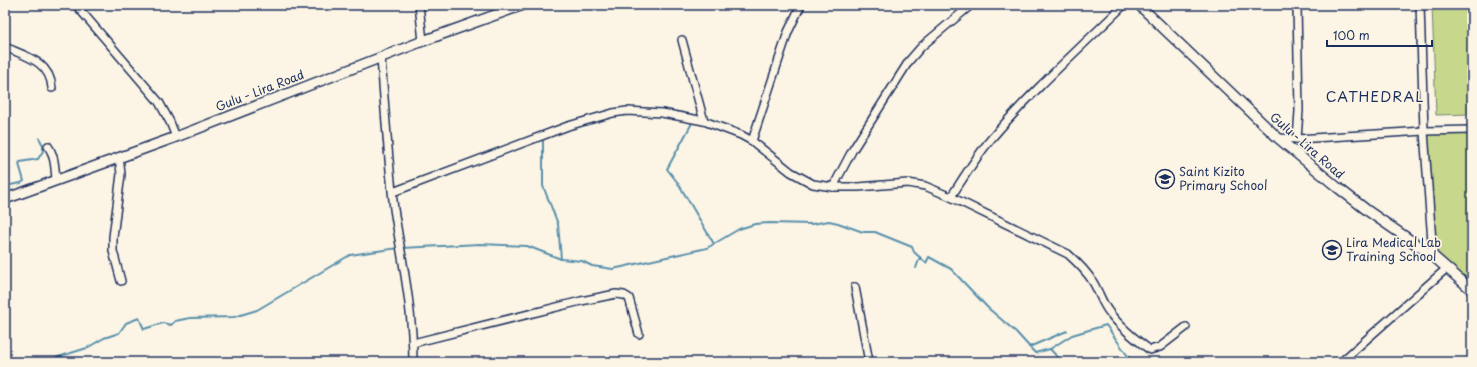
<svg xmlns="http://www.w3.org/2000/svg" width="1477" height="367" viewBox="0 0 1477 367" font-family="'Playpen Sans',sans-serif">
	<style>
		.green { fill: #c7d78b; stroke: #718374 }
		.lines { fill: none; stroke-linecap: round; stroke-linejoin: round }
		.stream { stroke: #5990ac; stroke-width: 2 }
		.minor-casing { stroke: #1b2f5e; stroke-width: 10 }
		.major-casing { stroke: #1b2f5e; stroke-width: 12 }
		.minor { stroke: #fcf5e5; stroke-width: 7 }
		.major { stroke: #fcf5e5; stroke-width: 9 }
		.labels { text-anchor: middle; stroke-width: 3.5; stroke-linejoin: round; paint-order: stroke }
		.street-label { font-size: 12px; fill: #1b2f5e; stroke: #fcf5e5 }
		.poi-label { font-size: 12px; fill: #1b2f5e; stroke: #fcf5e5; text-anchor: start }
		.quarter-label { font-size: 14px; letter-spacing: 1px; fill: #1b2f5e; stroke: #fcf5e5 }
	</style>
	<rect width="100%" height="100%" fill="#fcf5e5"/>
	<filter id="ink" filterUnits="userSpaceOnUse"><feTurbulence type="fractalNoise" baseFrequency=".025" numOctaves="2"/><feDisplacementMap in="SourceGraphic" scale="8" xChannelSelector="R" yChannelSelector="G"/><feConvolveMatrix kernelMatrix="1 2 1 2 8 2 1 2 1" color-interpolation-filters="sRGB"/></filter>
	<g filter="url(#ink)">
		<g class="green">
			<path d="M1432 5H1472V114L1436 115Z"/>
			<path d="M1472 133V290L1437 261 1426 134Z"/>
		</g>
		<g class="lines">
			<g class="stream">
				<path d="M692 123 667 169 678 183 714 244"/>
				<path d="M543 141V186L558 224 561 259"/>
				<path d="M5 186 21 183 24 181 19 164 20 162 38 159 43 151V145L39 138"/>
				<path d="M402 248 480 244 527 246 561 259 582 261 592 266 613 269 707 248 739 229 755 224 770 223 812 224 829 221 838 223 863 232H875L912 247 914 252 926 263 929 257 951 269 988 308 1016 332 1035 353 1050 349 1062 362"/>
				<path d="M916 268 920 257"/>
				<path d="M1029 347 1067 331"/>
				<path d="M1050 349 1072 335 1106 325 1132 362"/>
				<path d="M42 362 87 348 104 338 119 333 126 323 139 318 144 329 163 323 171 325 175 321 190 318 234 317 257 310 350 255 398 248"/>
			</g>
			<g class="minor-casing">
				<g id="minor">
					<path d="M76 5 159 102 170 122 176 137"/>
					<path d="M419 5 423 41"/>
					<path d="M1420 5 1424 131 1433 256"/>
					<path d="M682 40 704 121"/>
					<path d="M5 47C25 56 50 61 52 88"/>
					<path d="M381 58C385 108 388 159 394 209 402 260 413 310 413 362"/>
					<path d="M1278 138 1297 139 1424 131 1472 130"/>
					<path d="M1297 139 1299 111 1297 5"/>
					<path d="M752 141 788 32 801 5"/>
					<path d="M48 146C55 156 55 169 56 180"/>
					<path d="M119 157 121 174 113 237V251L121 281"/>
					<path d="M833 187 852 151 909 61 922 46 971 5"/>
					<path d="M393 192 568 126 613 113 627 111 662 113 704 121 741 135 752 141 791 172 813 184 833 187H858L908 183 925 186 951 197 1068 254C1078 263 1087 272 1093 282 1099 292 1102 303 1109 312 1120 327 1135 339 1150 350L1160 347 1186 327"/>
					<path d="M951 197C964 177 976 157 991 139 1032 91 1079 49 1124 5"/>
					<path d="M855 287 869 362"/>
					<path d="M413 343 581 301 616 294 624 295 629 298 639 334"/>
					<path d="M1341 362 1447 268"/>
				</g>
			</g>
			<g class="major-casing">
				<g id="major">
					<path d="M1139 5 1278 138 1337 187 1368 211 1433 256 1472 290"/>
					<path d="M5 199 176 137 423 41 523 5"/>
				</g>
			</g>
			<use href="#minor" class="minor"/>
			<use href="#major" class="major"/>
		</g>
	</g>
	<defs>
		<g id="school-ring" transform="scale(1)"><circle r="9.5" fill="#fcf5e5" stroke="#1b2f5e" stroke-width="1.5"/><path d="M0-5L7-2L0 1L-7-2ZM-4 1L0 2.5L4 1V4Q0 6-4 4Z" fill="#1b2f5e"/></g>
	</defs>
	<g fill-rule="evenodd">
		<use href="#school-ring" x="1165" y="179"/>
		<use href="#school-ring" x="1332" y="250"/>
	</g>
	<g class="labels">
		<g class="street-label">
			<text transform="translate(260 91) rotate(-21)" y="4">Gulu - Lira Road</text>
			<text transform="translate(1307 146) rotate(41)" y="4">Gulu - Lira Road</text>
		</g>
		<g class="poi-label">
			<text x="1179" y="176">Saint Kizito<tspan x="1179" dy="14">Primary School</tspan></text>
			<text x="1346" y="247">Lira Medical Lab<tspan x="1346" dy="14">Training School</tspan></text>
		</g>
		<g class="quarter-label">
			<text x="1375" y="102">CATHEDRAL</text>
		</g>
	</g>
	<rect width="1477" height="367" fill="none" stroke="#fcf5e5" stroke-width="20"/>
	<rect x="10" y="10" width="1457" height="347" fill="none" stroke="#1b2f5e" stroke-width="1.5" filter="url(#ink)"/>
	<path d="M1327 40v6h105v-6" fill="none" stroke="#1b2f5e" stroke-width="2"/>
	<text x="1333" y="40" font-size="12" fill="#1b2f5e" stroke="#fcf5e5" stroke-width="3" paint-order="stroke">100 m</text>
</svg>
